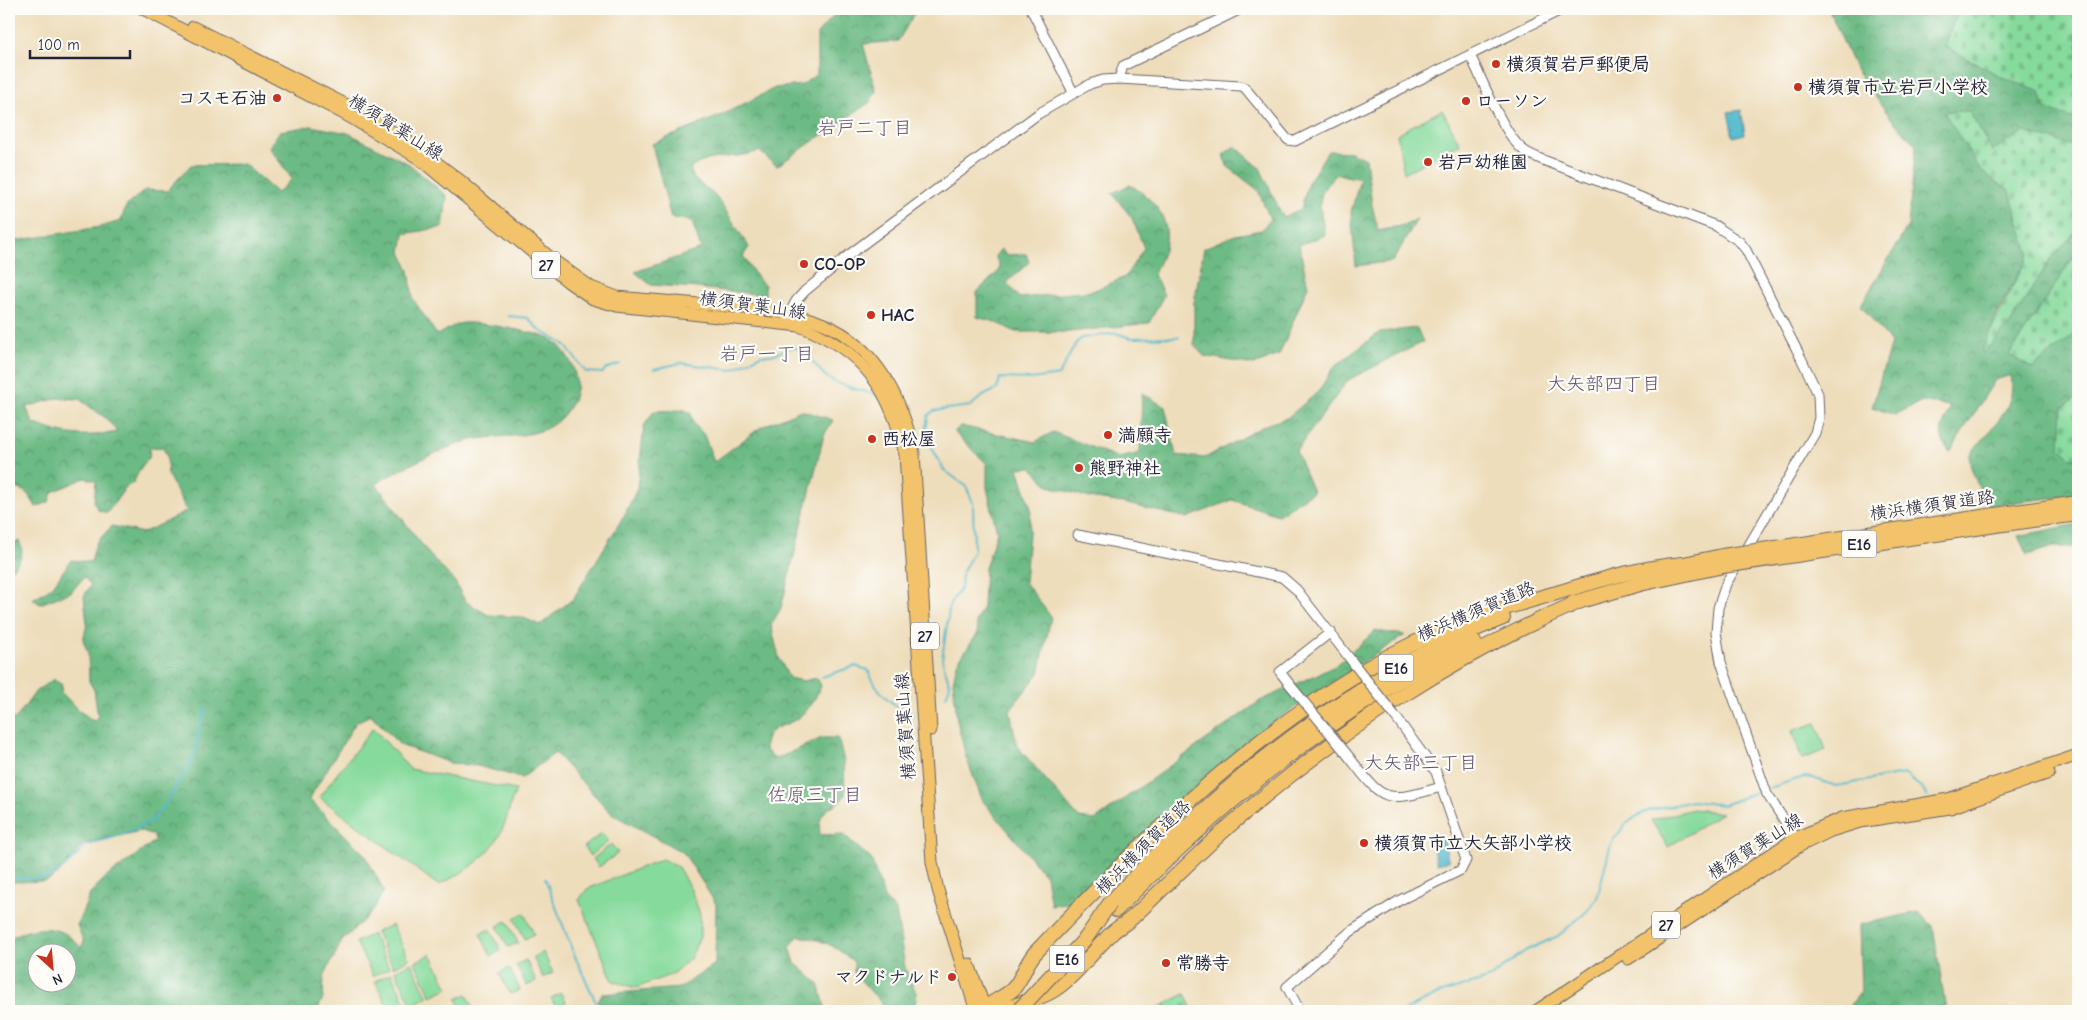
<svg xmlns="http://www.w3.org/2000/svg" width="2087" height="1020" viewBox="0 0 2087 1020" font-family="'Comic Neue','Klee One',sans-serif">
	<style>
		.green { fill: #86da9c; stroke: #547e6c }
		.forest { fill: url(#forest-crowns); stroke: #476e60; fill-rule: evenodd }
		.cemetery { fill: url(#cemetery-stones); stroke: #547e6c }
		.water { fill: url(#water-ripples); stroke: #386d82 }
		.lines { fill: none; stroke-linecap: round; stroke-linejoin: round }
		.stream { stroke: #4db8ca; stroke-width: 2 }
		.minor-casing { stroke: #696368; stroke-width: 11 }
		.major-casing { stroke: #696368; stroke-width: 13 }
		.highway-casing { stroke: #696368; stroke-width: 16 }
		.minor { stroke: #fff; stroke-width: 9 }
		.major { stroke: #f2c36a; stroke-width: 11 }
		.highway { stroke: #f2c36a; stroke-width: 14 }
		.minor-bridge-casing { stroke: #696368; stroke-width: 11; stroke-linecap: butt }
		.highway-bridge-casing { stroke: #696368; stroke-width: 16; stroke-linecap: butt }
		.minor-bridge { stroke: #fff; stroke-width: 9 }
		.highway-bridge { stroke: #f2c36a; stroke-width: 14 }
		.poi-dot { fill: #c8321e; stroke: #fdfcf7; stroke-width: 2 }
		.labels { text-anchor: middle; stroke-width: 4.5; stroke-linejoin: round; paint-order: stroke }
		.shield { fill: #fdfcf7; stroke: #646373; stroke-width: 1 }
		.shield-label { font-size: 16px; font-weight: bold; fill: #22223b }
		.poi-label { font-size: 18px; font-weight: bold; fill: #22223b; stroke: #fdfcf7; text-anchor: start }
		.street-label { font-size: 18px; fill: #22223b; stroke: #fdfcf7 }
		.neighbourhood-label { font-size: 19px; fill: #625272; stroke: #fdfcf7 }
	</style>
	<defs>
		<pattern id="forest-crowns" width="20" height="18" patternUnits="userSpaceOnUse" patternTransform="scale(1.25)"><rect width="20" height="18" fill="#6cba84"/><path d="M2 6a3 3 0 1 1 6 0M12 15a3 3 0 1 1 6 0" fill="none" stroke="#58976d"/></pattern>
		<pattern id="cemetery-stones" width="16" height="16" patternUnits="userSpaceOnUse" patternTransform="scale(1.25)"><rect width="16" height="16" fill="#86da9c"/><path d="M2 7V4a2 2 0 0 1 4 0v3zM10 15v-3a2 2 0 0 1 4 0v3z" fill="#73bb87"/></pattern>
		<pattern id="water-ripples" width="26" height="14" patternUnits="userSpaceOnUse" patternTransform="scale(1.25)"><rect width="26" height="14" fill="#4db8ca"/><path d="M2 4q2-2 4 0t4 0M15 11q2-2 4 0t4 0" fill="none" stroke="#4095a5"/></pattern>
	</defs>
	<rect width="100%" height="100%" fill="#fdfcf7"/>
	<filter id="ink" filterUnits="userSpaceOnUse"><feTurbulence type="fractalNoise" baseFrequency=".02" numOctaves="2"/><feDisplacementMap in="SourceGraphic" scale="10" xChannelSelector="R" yChannelSelector="G"/><feConvolveMatrix kernelMatrix="1 2 1 2 8 2 1 2 1" color-interpolation-filters="sRGB"/></filter>
	<filter id="wash" filterUnits="userSpaceOnUse"><feTurbulence type="fractalNoise" baseFrequency=".0096" numOctaves="4" result="noise"/><feDisplacementMap in="SourceGraphic" scale="20" xChannelSelector="R" yChannelSelector="G"/><feGaussianBlur stdDeviation="1.12" result="paint"/><feColorMatrix in="noise" values="0 0 0 0 0 0 0 0 0 0 0 0 0 0 0 0 0 1.4 0 .05"/><feComposite in="paint" operator="in"/></filter>
	<g filter="url(#wash)">
		<rect width="100%" height="100%" fill="#edb"/>
		<g class="green">
			<path d="M1442 110 1460 144 1404 173 1397 134Z"/>
			<path d="M1816 723 1826 750 1802 759 1792 731Z"/>
			<path d="M373 728 410 769 516 790C510 803 508 817 502 830 490 857 464 873 438 885L319 797Z"/>
			<path d="M1693 809 1722 813 1668 847 1651 820Z"/>
			<path d="M602 833 609 841 590 856 584 847Z"/>
			<path d="M611 844 618 853 599 867 593 859Z"/>
			<path d="M662 859 678 867 691 890 700 914V937L690 959 672 974 636 988 613 981 579 900 587 889Z"/>
			<path d="M524 913 534 934 525 939 514 918Z"/>
			<path d="M507 921 518 943 508 947 497 926Z"/>
			<path d="M392 925 409 959 393 967 376 932Z"/>
			<path d="M490 929 501 951 491 956 480 934Z"/>
			<path d="M373 934 389 968 373 976 356 942Z"/>
			<path d="M543 952 553 973 543 978 533 957Z"/>
			<path d="M431 954 448 988 431 996 415 962Z"/>
			<path d="M526 960 536 981 527 986 516 965Z"/>
			<path d="M411 963 428 997 412 1005 395 971Z"/>
			<path d="M509 968 520 990 510 994 499 973Z"/>
			<path d="M391 973 408 1007 400 1011H390L375 981Z"/>
			<path d="M561 993 570 1011H558L551 998Z"/>
			<path d="M467 994 475 1011H463L457 999Z"/>
		</g>
		<g class="forest">
			<path d="M840 9H917L898 41 863 44 876 91 870 102 777 166 759 151C737 160 709 153 690 169L694 179 717 197 749 247 743 256 758 279 765 285V295L698 288 651 285 635 272 701 249 692 221 671 218 652 144 722 115 775 88 802 85 817 74V34Z"/>
			<path d="M1831 9H1959L1944 46 2002 77 2041 92 2045 109 2078 120V147L1992 151 1969 111 1981 171 2009 190 2029 254 1995 318 1983 353 2010 324 2050 260 2078 229V250L2009 355 2032 368 2078 332V396L2062 408 2071 458H2078V495L1989 505C1983 496 1967 466 1970 455 1972 451 1977 446 1980 443 1998 421 2016 406 2011 375L1995 380 1950 452C1934 432 1944 427 1950 406L1922 401 1895 415 1872 407 1891 343 1861 305 1908 226 1916 145 1894 122 1856 71 1830 12Z"/>
			<path d="M311 126 348 133 409 164 447 196 443 227 404 234 401 252 409 270 413 299 437 335C445 331 456 323 465 323 480 322 543 333 554 341 571 355 583 381 572 402 548 449 502 429 461 443 431 454 403 467 376 484L429 554 455 582 465 601 488 615 521 617 540 625 573 599 625 514 637 489 644 426 654 411 685 410 691 414 694 424 704 435 714 462 761 427 801 410 833 420 824 435 781 608 771 625 779 658 789 678 802 681 817 678 821 686C815 699 809 709 798 718 781 730 765 724 765 750L776 759 822 738H838L844 761 845 796C829 812 817 808 820 835L843 834 871 859 885 900 896 910 905 968 917 995 913 1011H889L854 973V962C834 945 824 940 798 936L790 947 795 963 819 984 826 1011H603L598 1001 602 994 680 988 715 964 716 904 684 853 612 814 555 753 522 778 478 766 450 763 400 745 371 715 356 722 309 799 365 855 384 891 372 912 342 941 324 976 323 998 317 1011H9V938C26 930 48 924 66 934 71 937 76 943 81 947L84 942 77 925 91 892 104 879 155 841 153 835 141 831 83 844 58 874 47 881 9 882V715L15 720 36 691 54 679 62 685 61 692 78 710 94 721 98 716 94 690 89 681 88 653 83 640 87 624 84 596 91 585 84 577 71 592 40 604 33 599 52 587 71 560 91 562 96 543 112 526 143 533 187 511 168 475 167 457 163 447 150 448 149 458 142 466 133 483 126 487 107 513 98 510 94 502 96 481 85 478 52 492 49 502 36 507C29 494 25 488 9 487V242L100 227 121 221 126 206 145 190 167 191 191 165 244 164 277 193 292 179 269 147 280 131ZM58 398 79 399 107 419 117 432C84 438 65 436 33 423L26 407ZM68 952V982H38V952Z"/>
			<path d="M1235 146 1260 168 1283 217 1301 209 1308 183 1328 151 1351 152 1366 159 1372 205 1378 231 1408 224 1417 219 1393 261 1356 266 1351 212 1360 179 1336 174C1314 196 1320 206 1325 235L1299 245 1308 286 1279 355 1254 365 1204 356 1194 345V302L1204 248 1235 235 1262 230 1270 219 1258 190 1227 166 1224 154Z"/>
			<path d="M1130 185C1151 197 1169 215 1166 241 1165 252 1157 265 1154 275L1164 295 1149 323 1070 332H1016L995 322 977 317V292L998 272 1000 267 995 256 1001 249 1006 255 1026 254 1029 262 1007 283 1019 298 1093 291 1125 277 1144 248 1132 218 1112 193Z"/>
			<path d="M1417 328 1423 342 1348 380 1296 451 1313 492 1278 515 1232 500 1187 518 1123 503 1090 498 1049 486 1031 467 1018 468 1031 509 1025 582 1051 617 1039 673 1010 710 1017 746 1079 818 1095 820 1260 701 1337 665 1375 631 1405 635 1261 730 1072 902 1051 905 1046 876 982 800 966 757 957 720 953 682 957 663 978 633 976 621 983 607 985 568 997 532 987 488V464L954 432 960 426 1035 442 1053 432 1119 458 1140 453 1142 393 1165 407 1176 455 1205 458 1265 425 1287 418 1318 392 1334 367 1380 332Z"/>
			<path d="M2078 524V547H2053L2027 555 2018 536Z"/>
			<path d="M19 541C26 555 19 562 9 572V547Z"/>
			<path d="M1918 912 1933 926 1946 1011H1845L1861 992 1859 925Z"/>
		</g>
		<g class="cemetery">
			<path d="M1959 9H2078V120L2045 109 2040 92 2002 77 1944 46Z"/>
			<path d="M1969 111 1992 151 2024 132 2078 147V229L2050 260 2010 324 1983 353 1982 348 2029 254 2009 190 1981 171 1944 112Z"/>
			<path d="M2078 250V332L2032 368 2009 355Z"/>
			<path d="M2078 396V458H2071L2060 448 2062 408Z"/>
			<path d="M1185 994 1193 1011H1154L1153 1010Z"/>
		</g>
		<g class="water">
			<path d="M1741 110 1745 134 1733 137 1728 112Z"/>
			<path d="M1442 837 1449 861 1437 864 1430 840Z"/>
		</g>
		<g class="lines">
			<g class="stream">
				<path d="M508 316 528 318 539 330 564 344 586 372 603 373 605 369 620 364"/>
				<path d="M654 369 681 363 732 370 761 355H772L793 347C807 349 817 370 828 378 839 386 864 391 877 395"/>
				<path d="M822 677 855 666 868 670C876 692 892 705 913 715"/>
				<path d="M946 696 950 686 942 659 950 603 961 588 962 573 974 551 973 503 966 486 944 470 928 440 926 430 928 416 933 411 970 406 983 396 997 389 1000 378 1031 379 1059 375 1076 343 1082 338 1116 333 1130 338 1179 337"/>
				<path d="M1769 788 1804 777 1813 778 1836 786 1904 774 1922 788 1927 797"/>
				<path d="M9 877 37 879 57 873 70 862 85 846 121 835 151 821 166 804 196 752 197 736 206 708"/>
				<path d="M545 878 573 952 600 1011"/>
				<path d="M1404 1011 1438 994 1488 979 1525 951 1558 936 1586 912 1597 898 1611 843 1625 825 1637 816 1648 811 1692 801 1723 805 1762 790"/>
			</g>
		</g>
	</g>
	<g filter="url(#ink)">
		<g class="lines">
			<g class="minor-casing">
				<g id="minor">
					<path d="M1031 9 1073 92"/>
					<path d="M1470 55C1482 79 1503 133 1522 149 1528 154 1536 157 1543 160L1716 226 1740 242 1746 250 1801 358 1818 394 1819 418 1815 433 1726 584 1718 608 1716 632 1721 662 1767 794 1799 843"/>
					<path d="M1119 79 1123 66 1241 9"/>
					<path d="M787 318 796 301 805 291 850 254 1038 114 1090 84 1103 80 1119 79 1241 86 1245 88 1288 140 1295 141 1563 9"/>
					<path d="M1078 535 1282 577 1297 590 1354 664"/>
					<path d="M1291 686 1280 672 1331 632"/>
					<path d="M1346 753C1383 800 1381 805 1441 787"/>
					<path d="M1300 1011 1287 987 1350 932 1400 900 1461 870 1466 860 1436 772 1395 716"/>
				</g>
			</g>
			<g class="major-casing">
				<g id="major">
					<path d="M143 9 346 115 418 158 568 282 593 299 617 306 799 326C862 349 891 390 905 455L932 862 938 890 976 1011"/>
					<path d="M193 27 353 108 411 143 461 181 552 259 591 287 617 297C653 300 688 303 723 306 757 309 793 311 824 324 877 346 903 401 914 453L931 730"/>
					<path d="M1628 959 1800 846 1831 831 1860 822 1950 808 2049 773"/>
					<path d="M969 964 986 1011"/>
					<path d="M1536 1011 1795 838 1842 818 1948 799 2078 755"/>
				</g>
			</g>
			<g class="highway-casing">
				<g id="highway">
					<path d="M1995 515 2078 503"/>
					<path d="M1996 525 2078 514"/>
					<path d="M1674 566 1722 556"/>
					<path d="M1573 603 1640 584 1723 566"/>
					<path d="M1110 903C1218 786 1353 675 1503 618"/>
					<path d="M1116 910C1221 803 1337 706 1474 642"/>
					<path d="M982 1011C990 1002 1004 998 1013 989 1023 978 1025 964 1035 953 1142 840 1265 719 1404 648 1451 624 1503 608 1553 594 1597 581 1637 568 1683 564"/>
					<path d="M1001 1011C1018 1003 1038 1000 1054 990 1077 975 1093 950 1113 932 1120 926 1128 922 1134 916 1168 884 1200 851 1236 820 1342 729 1453 656 1581 601"/>
				</g>
			</g>
			<use href="#minor" class="minor"/>
			<use href="#major" class="major"/>
			<use href="#highway" class="highway"/>
			<g class="minor-bridge-casing">
				<g id="minor-bridge">
					<path d="M1354 664 1395 716"/>
					<path d="M1291 686 1346 753"/>
				</g>
			</g>
			<g class="highway-bridge-casing">
				<g id="highway-bridge">
					<path d="M1722 556 1995 515"/>
					<path d="M1723 566 1996 525"/>
					<path d="M1018 1011 1086 938 1110 903"/>
				</g>
			</g>
			<use href="#minor-bridge" class="minor-bridge"/>
			<use href="#highway-bridge" class="highway-bridge"/>
		</g>
	</g>
	<g class="poi-dot">
		<circle cx="1496" cy="64" r="5"/>
		<circle cx="1798" cy="87" r="5"/>
		<circle cx="277" cy="98" r="5"/>
		<circle cx="1466" cy="101" r="5"/>
		<circle cx="1428" cy="162" r="5"/>
		<circle cx="804" cy="264" r="5"/>
		<circle cx="871" cy="315" r="5"/>
		<circle cx="1108" cy="435" r="5"/>
		<circle cx="872" cy="439" r="5"/>
		<circle cx="1079" cy="468" r="5"/>
		<circle cx="1364" cy="843" r="5"/>
		<circle cx="1166" cy="963" r="5"/>
		<circle cx="952" cy="977" r="5"/>
	</g>
	<g class="labels">
		<g class="shield">
			<rect x="532" y="251.5" width="28" height="27" rx="4"/>
			<rect x="1841.5" y="530.5" width="35" height="27" rx="4"/>
			<rect x="911" y="622.5" width="28" height="27" rx="4"/>
			<rect x="1378.5" y="654.5" width="35" height="27" rx="4"/>
			<rect x="1652" y="911.5" width="28" height="27" rx="4"/>
			<rect x="1049.5" y="945.5" width="35" height="27" rx="4"/>
		</g>
		<g class="shield-label">
			<text x="546" y="271">27</text>
			<text x="1859" y="550">E16</text>
			<text x="925" y="642">27</text>
			<text x="1396" y="674">E16</text>
			<text x="1666" y="931">27</text>
			<text x="1067" y="965">E16</text>
		</g>
		<g class="poi-label">
			<text x="1506" y="70">横須賀岩戸郵便局</text>
			<text x="1808" y="93">横須賀市立岩戸小学校</text>
			<text x="267" y="104" text-anchor="end">コスモ石油</text>
			<text x="1476" y="107">ローソン</text>
			<text x="1438" y="168">岩戸幼稚園</text>
			<text x="814" y="270">CO-OP</text>
			<text x="881" y="321">HAC</text>
			<text x="1118" y="441">満願寺</text>
			<text x="882" y="445">西松屋</text>
			<text x="1089" y="474">熊野神社</text>
			<text x="1374" y="849">横須賀市立大矢部小学校</text>
			<text x="1176" y="969">常勝寺</text>
			<text x="942" y="983" text-anchor="end">マクドナルド</text>
		</g>
		<g class="street-label">
			<text transform="translate(396 127) rotate(32)" y="6">横須賀葉山線</text>
			<text transform="translate(753 305) rotate(8)" y="6">横須賀葉山線</text>
			<text transform="translate(1932 505) rotate(-8)" y="6">横浜横須賀道路</text>
			<text transform="translate(1476 611) rotate(-23)" y="6">横浜横須賀道路</text>
			<text transform="translate(905 726) rotate(-94)" y="6">横須賀葉山線</text>
			<text transform="translate(1755 846) rotate(-32)" y="6">横須賀葉山線</text>
			<text transform="translate(1143 847) rotate(-45)" y="6">横浜横須賀道路</text>
		</g>
		<g class="neighbourhood-label">
			<text x="865" y="134">岩戸二丁目</text>
			<text x="767" y="360">岩戸一丁目</text>
			<text x="1604" y="390">大矢部四丁目</text>
			<text x="1421" y="769">大矢部三丁目</text>
			<text x="815" y="801">佐原三丁目</text>
		</g>
	</g>
	<rect width="2087" height="1020" fill="none" stroke="#fdfcf7" stroke-width="30"/>
	<g transform="translate(52 968) rotate(154)"><circle r="24" fill="#fdfcf7" stroke="#a5a5ac"/>
	<path d="M0-4L9 19L0 12L-9 19Z" fill="#c8321e"/>
	<text y="-8" font-size="14" font-weight="bold" text-anchor="middle" fill="#22223b">N</text>
	</g>
	<path d="M30 50v8h100v-8" fill="none" stroke="#22223b" stroke-width="2.5"/>
	<text x="38" y="50" font-size="15" fill="#22223b" stroke="#fdfcf7" stroke-width="4" paint-order="stroke">100 m</text>
</svg>
